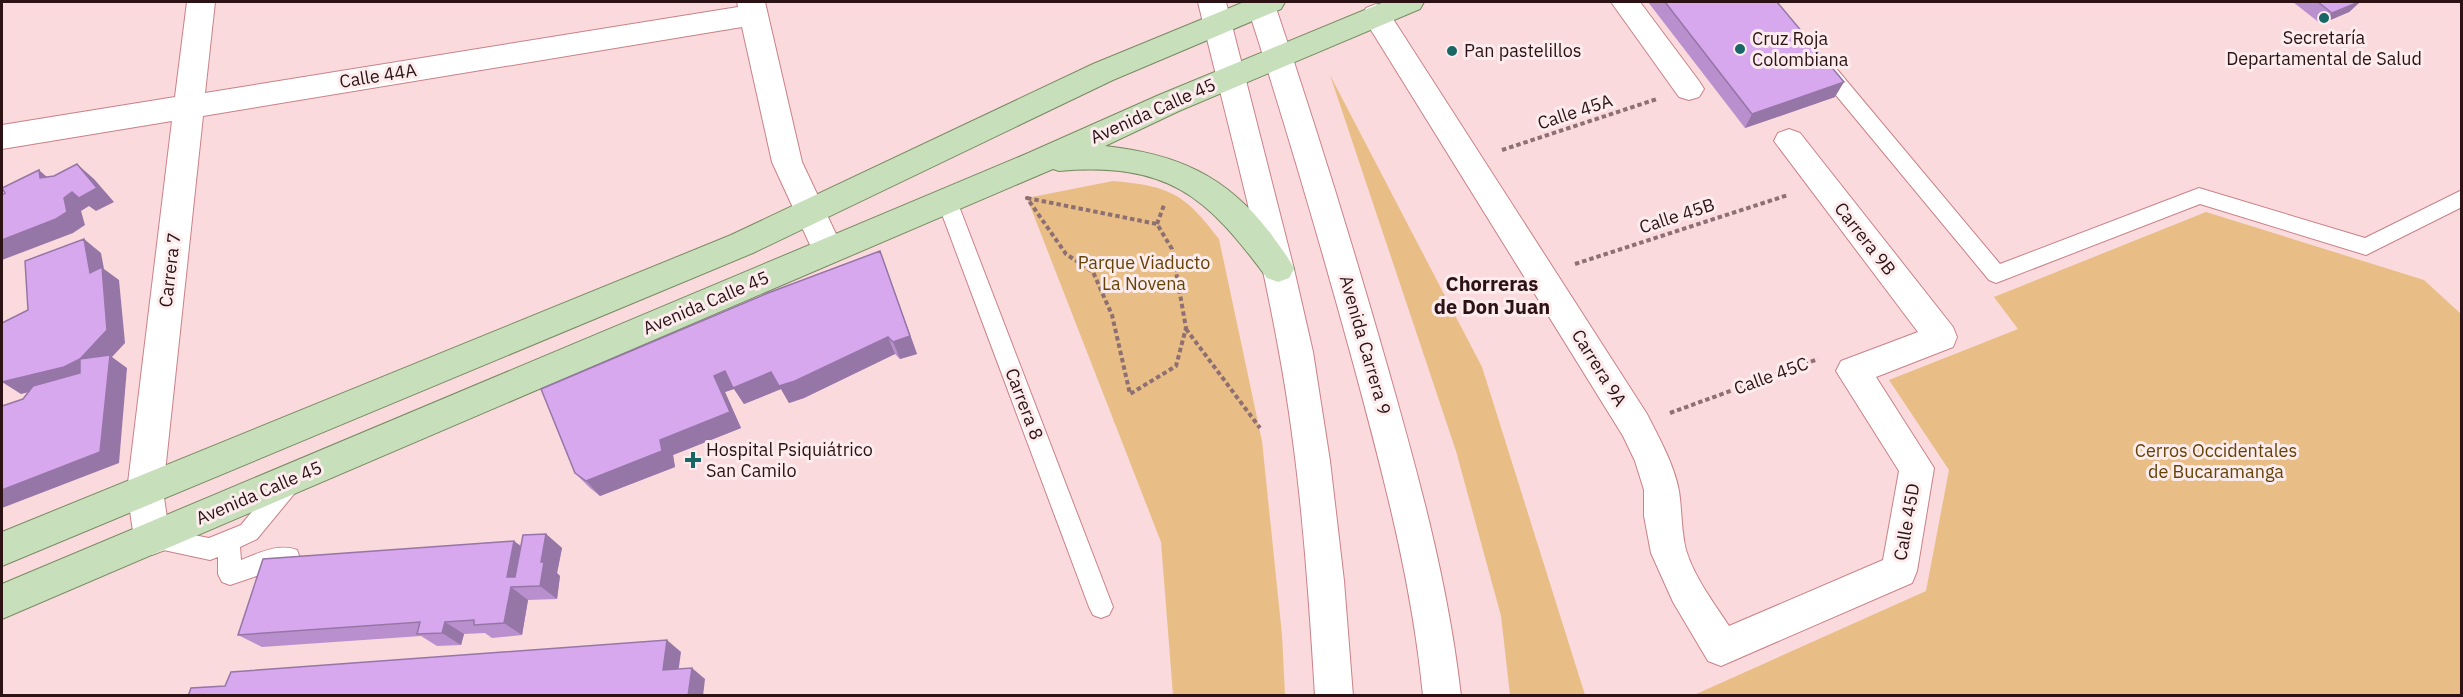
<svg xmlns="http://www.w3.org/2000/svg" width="2463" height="697" viewBox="0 0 2463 697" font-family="'IBM Plex Sans',sans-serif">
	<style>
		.green { fill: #e8be86 }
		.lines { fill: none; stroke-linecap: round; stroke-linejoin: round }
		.lane-casing { stroke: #ca8187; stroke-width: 2 }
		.street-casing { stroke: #ca8187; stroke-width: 2 }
		.secondary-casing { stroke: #ca8187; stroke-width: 2 }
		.primary-casing { stroke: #798a62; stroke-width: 2 }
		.path { stroke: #8e7073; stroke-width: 4; stroke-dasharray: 4.5 3; stroke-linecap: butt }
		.lane { fill: #fff; fill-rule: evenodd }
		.street { fill: #fff; fill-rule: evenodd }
		.secondary { fill: #fff; fill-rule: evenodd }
		.primary { fill: #c7dfba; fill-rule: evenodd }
		.wall { fill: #b990cd }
		.shaded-wall { fill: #9676a7 }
		.building { fill: #d7a8ee; stroke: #9676a7; stroke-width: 1.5 }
		.poi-dot { fill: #186666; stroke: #fceced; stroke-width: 2 }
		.labels { text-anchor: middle; stroke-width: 6; stroke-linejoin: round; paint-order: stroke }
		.poi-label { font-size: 18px; fill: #2d1215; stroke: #fceced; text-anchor: start }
		.street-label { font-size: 18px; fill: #2d1215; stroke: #fceced }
		.park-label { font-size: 18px; fill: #654306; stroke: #fceced }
		.neighbourhood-label { font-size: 20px; font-weight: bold; fill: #2d1215; stroke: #fceced }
	</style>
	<rect width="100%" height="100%" fill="#fadadc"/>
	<g class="green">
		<path d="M1330 75 1482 367 1585 695H1510L1501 616 1456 451Z"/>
		<path d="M1113 181C1170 186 1185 194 1219 239L1262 441 1282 635 1285 695H1173L1161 542 1027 198Z"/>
		<path d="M2206 212 2424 280 2461 314V695H1694L1926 591 1949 470 1889 380 2018 329 1994 297Z"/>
	</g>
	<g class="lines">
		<g class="lane-casing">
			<g id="lane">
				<path d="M1823 59 1830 61 2000 264 2199 188 2365 238 2462 190V207L2366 255 2200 204 1996 283 1989 280 1816 71 1814 66 1816 61Z"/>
				<path d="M947 193 954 195 957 201 1113 607 1109 615 1101 618 1093 615 1089 607 937 201 940 195Z"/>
				<path d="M291 471 299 474 302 481 299 488 257 539 240 547 241 560C259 553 278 543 297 550L300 558 297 566 289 569H277L230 585 222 582 218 574V557L210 560 145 546 142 538 145 530 153 527 209 538 241 525 283 474Z"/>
			</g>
		</g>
		<g class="street-casing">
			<g id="street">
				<path d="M187 2H215L205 93 738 7 737 2H765L802 162 844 251 839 260 828 264 817 260 772 162 742 27 203 116 163 491 170 538 165 550 152 555 139 550 134 538 127 491 172 121 2 149V125L175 97Z"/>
				<path d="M1611 2H1640L1699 81 1704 89 1699 97 1689 100 1679 97Z"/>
				<path d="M1376 4 1386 8 1647 414C1659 438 1674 464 1679 491 1682 510 1681 530 1686 550 1694 577 1714 603 1729 626L1883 560 1899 471 1836 371 1841 361 1918 332 1774 141 1778 133 1789 129 1800 133 1953 327 1957 337 1953 347 1876 377 1934 468 1917 571 1912 583 1721 666 1708 661 1673 602 1651 553 1644 516V490L1635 461 1623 436 1366 22 1362 15 1366 8Z"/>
			</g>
		</g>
		<g class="secondary-casing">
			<g id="secondary">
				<path d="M1198 2H1226L1294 269 1313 352 1330 461 1344 581 1353 696H1315C1308 581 1300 465 1279 352 1258 234 1226 118 1198 2Z"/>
				<path d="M1246 2H1274C1314 120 1351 239 1385 358 1417 470 1448 580 1461 696H1423C1412 581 1382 470 1352 359 1319 239 1284 120 1246 2Z"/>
			</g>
		</g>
		<g class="primary-casing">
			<g id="primary">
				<path d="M1244 2H1285L1281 9 1113 80 753 253 2 566V532L731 235 1093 64Z"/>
				<path d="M1384 2H1424L1420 9 1179 111 1105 146C1177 154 1226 175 1271 234 1279 246 1288 256 1294 269L1289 278 1278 282 1267 278C1206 195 1167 162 1059 171L1053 169 2 619V584L1026 154 1159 95Z"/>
			</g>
		</g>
		<g class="path">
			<path d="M1502 150 1657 99"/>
			<path d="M1027 198 1157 224 1172 249 1186 328 1176 366 1130 394 1112 315 1093 272 1066 254Z"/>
			<path d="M1157 224 1164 205"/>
			<path d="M1575 264 1788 195"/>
			<path d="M1186 329 1260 428"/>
			<path d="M1670 413 1818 359"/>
		</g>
		<use href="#lane" class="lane"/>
		<use href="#street" class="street"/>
		<use href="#secondary" class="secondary"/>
		<use href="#primary" class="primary"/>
	</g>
	<g class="wall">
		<path d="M1648 2H1777L1835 97 1745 128Z"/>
		<path d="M2293 2H2360L2349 12 2321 24Z"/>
		<path d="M880 251 917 354 900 359 895 354 804 398 789 403 781 389 744 404 734 389 725 392 741 428 673 455 675 467 600 496 590 488 575 473Z"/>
		<path d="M546 534 562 548 557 573 560 576 557 599 528 600 522 635 492 638 485 633 464 634 461 645 437 646 421 636 262 647 238 635 514 541 521 546Z"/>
	</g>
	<g class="shaded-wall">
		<path d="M2360 2 2349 12 2321 24 2332 13Z"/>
		<path d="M1844 82 1835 97 1745 128 1752 114Z"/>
		<path d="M77 164 94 179 114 202 96 211 89 206 81 211 85 225 73 233 2 260V240L64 198Z"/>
		<path d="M39 170 56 185 40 178Z"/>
		<path d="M84 239 101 253 104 269 119 280 125 343 112 357 127 368 119 463 2 508V490L82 379 21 394 2 382 90 273Z"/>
		<path d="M880 251 917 354 900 359 893 342Z"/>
		<path d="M888 337 895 354 804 398 789 403 781 389 744 404 734 389 725 392 741 428 673 455 675 467 600 496 586 481 660 440 714 376 725 371 771 372Z"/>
		<path d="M546 534 562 548 557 573 560 576 557 599 540 586 541 562Z"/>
		<path d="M514 541 531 555 525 586 507 577Z"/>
		<path d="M511 587 528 600 522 635 504 623Z"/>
		<path d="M445 622 464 634 461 645 442 633Z"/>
		<path d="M667 640 681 652 677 681 663 670Z"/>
		<path d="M692 668 705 679 703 696H688Z"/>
	</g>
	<g class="building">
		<path d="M1665 2H1777L1844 82 1752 114Z"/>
		<path d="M2318 2H2359L2332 13Z"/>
		<path d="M77 164 97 188 79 198 72 192 64 198 67 212 56 219 2 240V195L5 193 2 188 39 170 40 178 54 176Z"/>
		<path d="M84 239 90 273 102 267 107 330 80 359 64 367 2 382V323L28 310 25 261Z"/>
		<path d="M880 251 910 336 893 342 888 337 795 381 779 386 771 372 733 388 725 371 714 376 730 412 660 440 662 451 586 481 575 473 541 389 768 293Z"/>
		<path d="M110 355 100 452 2 490V406L23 399 33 386 80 373V359Z"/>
		<path d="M546 534 541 562H544L540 586 511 587 504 623 474 625V620L445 622 442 633 417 634 420 622 238 635 263 559 514 541 507 577H515L523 535Z"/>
		<path d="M667 640 663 670 692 668 688 696H188L191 688 225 686 231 672Z"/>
	</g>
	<g class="poi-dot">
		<circle cx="2324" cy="18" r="6"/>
		<circle cx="1740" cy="49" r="6"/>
		<circle cx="1452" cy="51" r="6"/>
		<path d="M690 451h6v6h6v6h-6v6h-6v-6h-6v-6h6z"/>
	</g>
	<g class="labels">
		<g class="poi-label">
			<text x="2324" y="44" text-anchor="middle">Secretaría<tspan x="2324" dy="21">Departamental de Salud</tspan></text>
			<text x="1752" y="45">Cruz Roja<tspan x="1752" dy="21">Colombiana</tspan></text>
			<text x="1464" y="57">Pan pastelillos</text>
			<text x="706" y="456">Hospital Psiquiátrico<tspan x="706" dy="21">San Camilo</tspan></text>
		</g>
		<g class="street-label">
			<text transform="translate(378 76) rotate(-9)" y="6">Calle 44A</text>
			<text transform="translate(1153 111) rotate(-24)" y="6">Avenida Calle 45</text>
			<text transform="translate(1575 112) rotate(-18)" y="6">Calle 45A</text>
			<text transform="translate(1677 216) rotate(-18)" y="6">Calle 45B</text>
			<text transform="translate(1865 239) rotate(52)" y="6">Carrera 9B</text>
			<text transform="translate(170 270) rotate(-83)" y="6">Carrera 7</text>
			<text transform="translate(706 303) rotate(-23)" y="6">Avenida Calle 45</text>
			<text transform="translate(1365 345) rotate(74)" y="6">Avenida Carrera 9</text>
			<text transform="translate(1599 368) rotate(58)" y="6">Carrera 9A</text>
			<text transform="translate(1771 376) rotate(-20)" y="6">Calle 45C</text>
			<text transform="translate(1024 404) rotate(69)" y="6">Carrera 8</text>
			<text transform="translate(259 493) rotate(-23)" y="6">Avenida Calle 45</text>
			<text transform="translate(1907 522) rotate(-80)" y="6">Calle 45D</text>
		</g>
		<g class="park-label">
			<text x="1144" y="269">Parque Viaducto<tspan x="1144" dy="21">La Novena</tspan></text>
			<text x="2216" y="457">Cerros Occidentales<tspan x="2216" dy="21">de Bucaramanga</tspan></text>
		</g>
		<g class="neighbourhood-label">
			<text x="1492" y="291">Chorreras<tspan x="1492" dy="23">de Don Juan</tspan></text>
		</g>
	</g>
	<rect width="2463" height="697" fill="none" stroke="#2d1215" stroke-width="6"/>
</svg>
